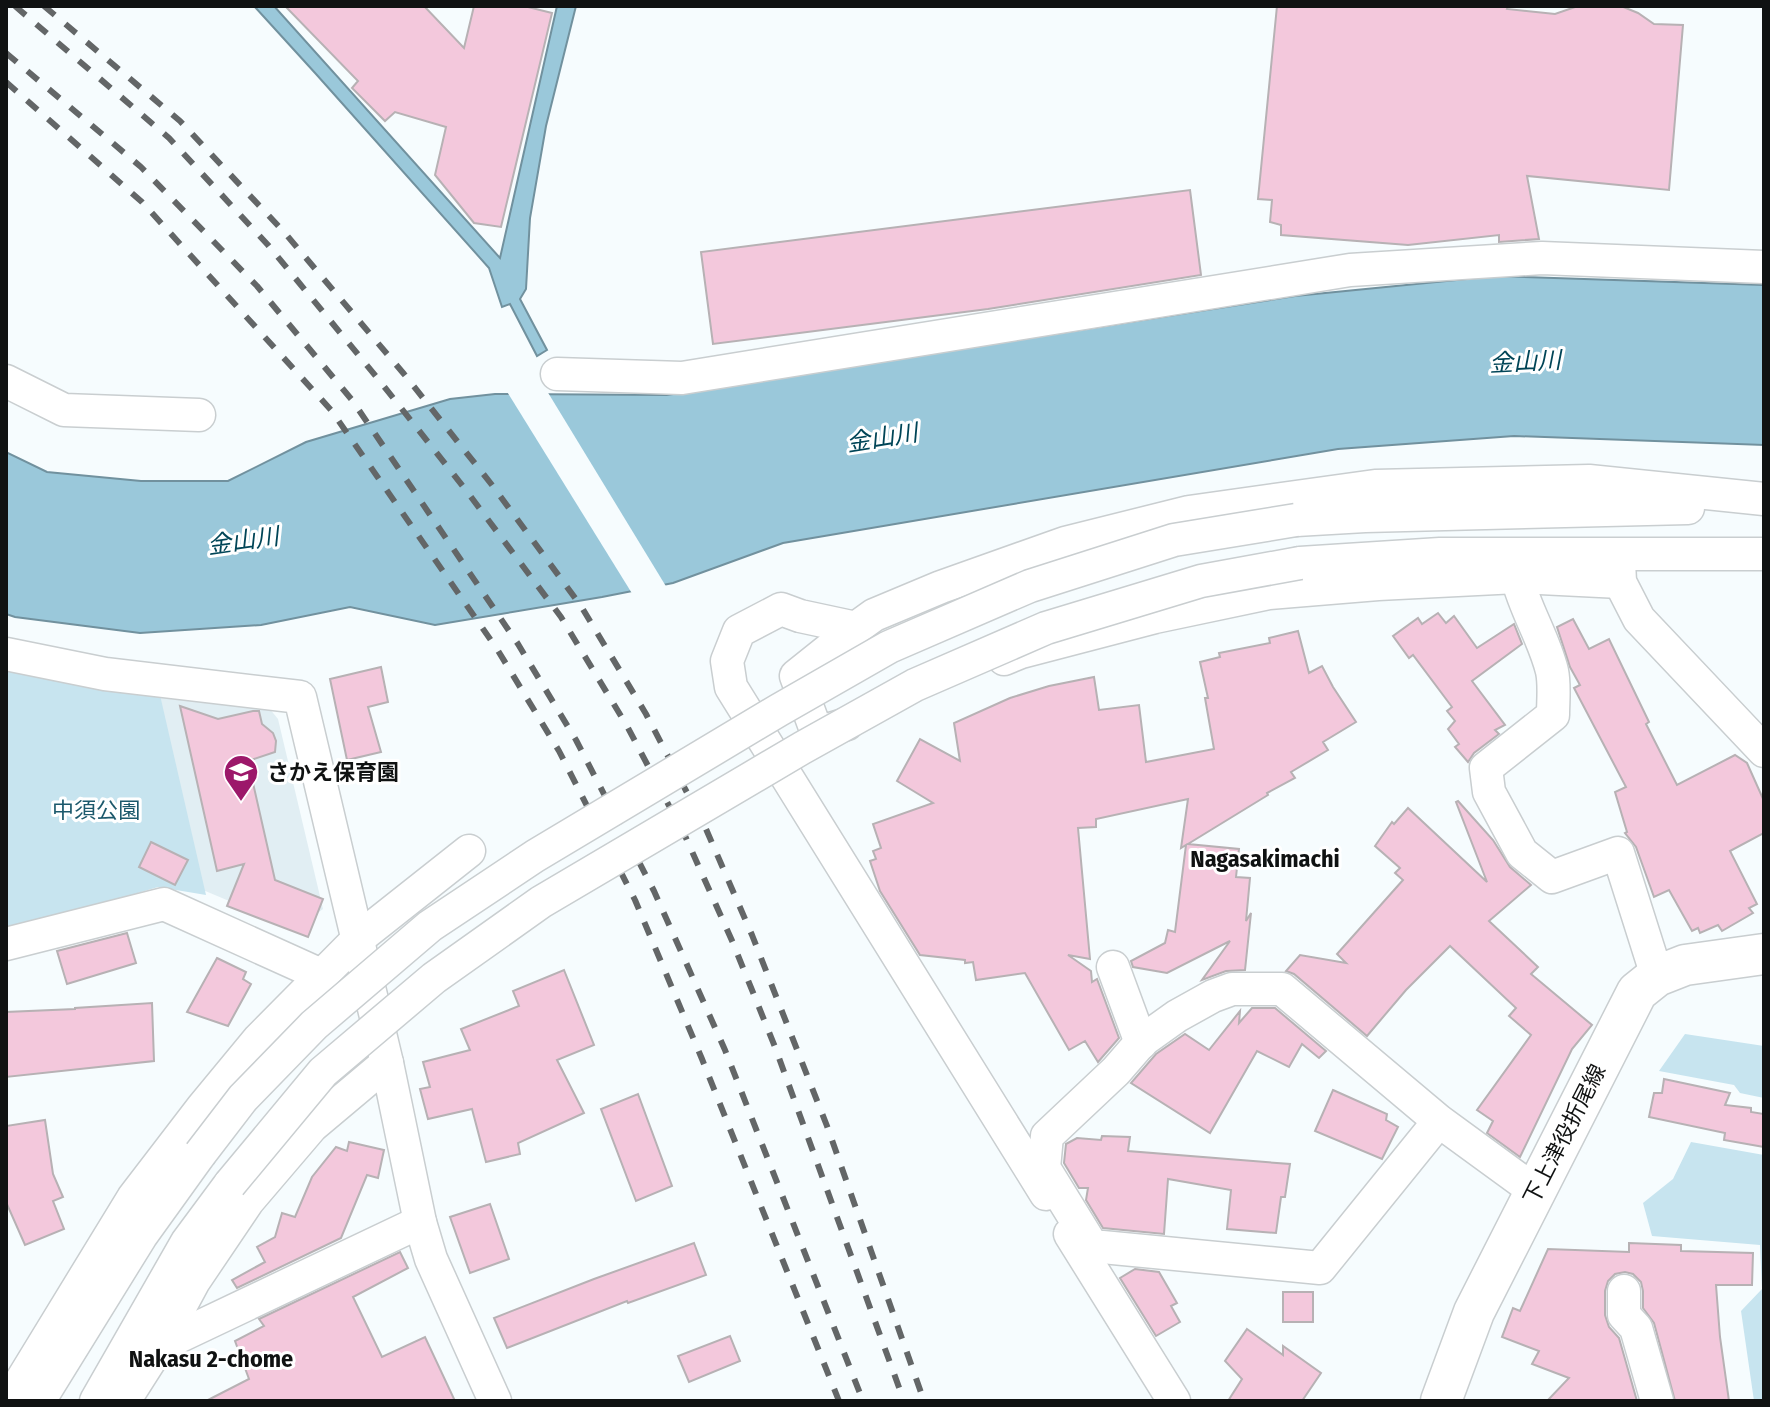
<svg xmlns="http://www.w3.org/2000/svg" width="1770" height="1407" viewBox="0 0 1770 1407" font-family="'Fira Sans Condensed','Noto Sans JP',sans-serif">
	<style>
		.built { fill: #e1eef3 }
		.green { fill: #c7e4ef }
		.water { fill: #9ac8da; stroke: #71919e; stroke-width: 2 }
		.pier { fill: #f6fcfe }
		.building { fill: #f3c8dc; stroke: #b7b1b4; stroke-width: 2 }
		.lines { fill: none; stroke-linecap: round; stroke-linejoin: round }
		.minor-casing { stroke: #c9ced0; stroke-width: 35 }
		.major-casing { stroke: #c9ced0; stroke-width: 43 }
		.minor { stroke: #fff; stroke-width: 32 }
		.major { stroke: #fff; stroke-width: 40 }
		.rail { stroke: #636667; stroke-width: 6; stroke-dasharray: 14 14; stroke-linecap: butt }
		.minor-bridge-casing { stroke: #c9ced0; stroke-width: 35; stroke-linecap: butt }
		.minor-bridge { stroke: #fff; stroke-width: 32 }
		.labels { text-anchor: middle; stroke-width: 6; stroke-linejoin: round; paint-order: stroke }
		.poi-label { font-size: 22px; font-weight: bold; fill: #101212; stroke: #fff; text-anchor: start }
		.park-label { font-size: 22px; fill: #1c596c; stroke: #fff }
		.street-label { font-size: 22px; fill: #101212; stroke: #fff }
		.water-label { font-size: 24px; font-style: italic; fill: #004557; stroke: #fff }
		.neighbourhood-label { font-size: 24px; font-weight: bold; fill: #101212; stroke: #fff }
	</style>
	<rect width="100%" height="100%" fill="#f6fcfe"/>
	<path class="built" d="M151 681 252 687 278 719 323 909 296 929 191 885Z"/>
	<g class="green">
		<path d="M6 667 160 695 206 895 158 887 6 932Z"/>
		<path d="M1685 1034 1764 1046V1098L1740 1093 1734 1085 1659 1071Z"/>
		<path d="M1691 1142 1764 1155V1401H1754L1741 1311 1762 1289 1760 1245 1652 1236 1643 1203 1673 1179Z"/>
	</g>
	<g class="water">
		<path d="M254 6H274L500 258 557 6H576L546 126 530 218 526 289 520 299 547 350 537 356 510 304 502 307 489 268 316 74Z"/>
		<path d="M1497 276 1764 285V445L1514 436 1338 449 783 543 673 583 602 597 435 625 350 607 261 625 140 633 15 617 6 614V452L47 472 141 481H228L306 442 450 399 495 394 667 395 1295 296Z"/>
	</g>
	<path class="pier" d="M506 390 547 391 667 588 633 595Z"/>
	<g class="building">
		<path d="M285 6H424L464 48 474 6H524L552 13 501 227 474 223 435 175 446 127 395 112 385 121 352 88 358 81Z"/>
		<path d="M1277 6H1508L1507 9 1555 14 1578 6H1621L1638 13 1654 24 1683 25 1669 190 1527 176 1539 239 1499 242V235L1408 245 1281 235V225L1270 222 1272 200 1258 199Z"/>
		<path d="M1190 190 1201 275 988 309 713 344 701 252Z"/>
		<path d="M1438 613 1446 623 1454 616 1477 648 1514 624 1522 644 1472 681 1505 725 1495 730 1499 734 1474 753 1468 762 1455 747 1459 744 1448 729 1455 721 1447 711 1452 707 1413 655 1409 658 1393 636 1418 618 1422 624Z"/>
		<path d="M1573 619 1589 649 1609 639 1649 722 1646 724 1677 785 1735 755 1747 763 1764 801V833L1730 851 1757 904 1749 908 1753 913 1722 931 1718 925 1700 933 1698 928 1692 931 1669 890 1654 897 1636 847 1625 833 1627 832 1615 792 1626 787 1574 688 1580 685 1570 667 1557 627Z"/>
		<path d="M1298 631 1309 673 1322 666 1333 687 1356 722 1323 742 1328 750 1291 772 1295 778 1267 793 1268 795 1188 844 1239 849 1236 877 1250 878 1246 921 1251 913 1245 970 1226 971 1202 980 1230 941 1167 973 1133 967 1131 961 1165 943 1168 930 1175 932 1186 845 1181 848 1188 799 1096 819V827L1078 828 1090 959 1068 955 1091 971 1092 982 1097 979 1119 1038 1098 1062 1085 1041 1069 1050 1025 973 976 980 973 962 965 963V960L920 955 880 891 870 861 876 859 873 851 881 848 873 824 933 803 897 781 920 739 960 761 954 723 1010 698 1049 686 1094 677 1099 710 1139 705 1146 762 1214 749 1205 698H1208L1200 662 1220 657 1219 653 1270 643 1269 638Z"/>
		<path d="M381 667 388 702 368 707 381 752 347 760 330 679Z"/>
		<path d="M180 706 218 719 253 711H259L262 724 273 733 276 741 275 752 248 761 275 880 323 899 308 937 227 906 244 864 217 871Z"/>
		<path d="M1458 801 1493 840 1510 867 1531 885 1489 921 1538 967 1531 974 1592 1025 1572 1049 1520 1157 1487 1133 1493 1121 1477 1110 1531 1035 1509 1016 1516 1008 1450 946 1406 990 1367 1036 1294 974 1286 971 1300 955 1346 963 1337 954 1403 880 1395 873 1400 868 1375 846 1392 822 1394 824 1408 808 1487 882 1456 802Z"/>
		<path d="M151 842 188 860 175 885 139 867Z"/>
		<path d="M127 933 136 963 67 984 57 951Z"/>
		<path d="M217 958 246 972 243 979 251 984 228 1026 187 1012Z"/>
		<path d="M564 970 594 1045 557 1060 584 1113 518 1143 520 1154 486 1162 472 1109 428 1119 420 1089 430 1087 423 1062 470 1050 461 1029 519 1006 513 991Z"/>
		<path d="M152 1003 154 1061 6 1077V1012L75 1009V1008Z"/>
		<path d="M1252 1008H1275L1326 1051 1319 1058 1302 1044 1289 1067 1257 1051 1210 1133 1131 1083 1156 1054 1185 1034 1209 1050 1240 1011 1239 1023Z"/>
		<path d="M1664 1079 1730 1093 1725 1105 1751 1108V1112L1764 1114V1147L1724 1140 1725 1133 1649 1117 1654 1093H1662Z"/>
		<path d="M1333 1090 1387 1114 1386 1120 1398 1127 1382 1159 1315 1131Z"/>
		<path d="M638 1094 672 1186 636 1201 601 1109Z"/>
		<path d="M45 1120 53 1174 63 1197 53 1201 64 1229 25 1245 6 1202V1126Z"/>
		<path d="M1102 1136 1130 1137 1128 1151 1290 1164 1285 1197H1281L1276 1233 1227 1229 1231 1190 1168 1179 1164 1234 1103 1228 1086 1200 1088 1188H1079L1064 1163 1066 1144 1077 1138 1101 1140Z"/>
		<path d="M349 1142 384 1150 378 1178 367 1175 341 1238 237 1288 232 1280 265 1262 257 1247 275 1237 282 1213 295 1217 312 1177 336 1147 347 1151Z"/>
		<path d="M490 1204 509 1259 470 1273 450 1217Z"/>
		<path d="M694 1243 706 1275 628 1303 627 1301 507 1348 494 1318 594 1279Z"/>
		<path d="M1629 1243 1681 1245V1251L1753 1253 1752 1285H1716L1720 1337 1729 1401H1675L1654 1323 1643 1308V1291L1641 1282 1633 1274 1625 1272 1615 1274 1608 1281 1605 1291V1315L1609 1327 1619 1338 1637 1401H1547L1569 1378 1532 1364 1539 1351 1502 1337 1513 1308 1520 1311 1548 1249 1629 1252Z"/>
		<path d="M400 1252 408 1268 353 1297 382 1357 425 1337 455 1401H206L249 1379 235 1341 264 1326 259 1319Z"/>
		<path d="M1135 1269 1159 1272 1177 1303 1171 1306 1180 1322 1156 1336 1120 1278Z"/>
		<rect x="1283" y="1292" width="30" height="30"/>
		<path d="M1247 1329 1283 1355V1346L1321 1373 1302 1401H1228L1242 1379 1225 1361Z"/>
		<path d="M730 1336 740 1361 689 1382 678 1356Z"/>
	</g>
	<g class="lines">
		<g class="minor-casing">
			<g id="minor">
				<path d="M557 374 682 378 1350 270 1542 258 1764 267"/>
				<path d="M6 381 64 410 199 415"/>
				<path d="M1296 520 1365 516 1688 508"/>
				<path d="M1619 561 1620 582 1639 619 1764 751"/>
				<path d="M1300 563 1440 554H1764"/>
				<path d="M1517 577C1525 610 1544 638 1552 671 1555 685 1553 701 1553 715L1486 768 1489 792 1522 853 1552 877 1618 853 1657 976"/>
				<path d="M856 628 800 616 781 609 739 631 727 661 731 687 1046 1194"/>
				<path d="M6 654 105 674 300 697 387 1063 420 1222 431 1259 495 1401"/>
				<path d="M1004 659 1021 652 1155 617 1269 593 1378 584 1517 577 1620 582"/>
				<path d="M847 724 817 733 796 676 856 628 874 615 941 587 1065 543 1189 512 1375 486 1589 481 1764 499"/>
				<path d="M6 944 164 904 321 975"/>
				<path d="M1113 967 1141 1043"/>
				<path d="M1439 1121 1320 1268 1092 1246 1044 1168 1047 1136 1116 1071 1142 1041 1177 1016 1213 996 1232 989H1282L1439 1121 1535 1191"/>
				<path d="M1070 1234 1174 1401"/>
				<path d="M1624 1291V1315L1636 1328 1657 1401"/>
				<path d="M159 1346 194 1281 248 1201 312 1126 387 1063"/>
				<path d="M9 1401 133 1198 202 1108 259 1039 359 938 469 851"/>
				<path d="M39 1401 141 1236 200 1154"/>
				<path d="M96 1401 187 1242 230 1184"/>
				<path d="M124 1401 159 1346 420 1222"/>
			</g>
		</g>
		<g class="major-casing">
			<path id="major" d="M1441 1401 1474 1312 1637 992 1657 976 1685 965 1764 954"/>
		</g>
		<use href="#minor" class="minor"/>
		<use href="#major" class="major"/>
		<g class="rail">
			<path d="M15 6 169 138 268 245 379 380 465 489 561 617 627 726 686 838 733 943 775 1047 904 1401"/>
			<path d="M44 6 180 121 284 232 404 374 492 485 581 606 646 714 706 829 752 935 827 1126 924 1401"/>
			<path d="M6 53 141 167 257 286 352 400 518 644 576 740 654 891 725 1050 863 1401"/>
			<path d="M6 82 142 202 331 410 497 649 559 751 635 900 702 1059 839 1401"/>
		</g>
		<g class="minor-bridge-casing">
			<g id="minor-bridge">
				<path d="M200 1154 243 1098 314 1025 430 926 535 856 779 710 889 647 1030 586 1174 540 1296 520"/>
				<path d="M230 1184 323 1072 434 978 541 902 802 748 915 685 1046 628 1201 581 1300 563"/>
			</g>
		</g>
		<use href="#minor-bridge" class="minor-bridge"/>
	</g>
	<defs>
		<g id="school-pin" transform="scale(1.8)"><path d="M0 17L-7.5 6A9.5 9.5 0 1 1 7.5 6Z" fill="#9c186a" stroke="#fff"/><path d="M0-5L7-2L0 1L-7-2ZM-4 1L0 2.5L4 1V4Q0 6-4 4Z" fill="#fff"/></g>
	</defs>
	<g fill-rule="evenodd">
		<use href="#school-pin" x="241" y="772"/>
	</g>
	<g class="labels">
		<g class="poi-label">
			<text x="267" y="780">さかえ保育園</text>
		</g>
		<g class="park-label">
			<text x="96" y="818">中須公園</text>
		</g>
		<g class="street-label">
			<text transform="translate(1564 1134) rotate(-63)" y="8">下上津役折尾線</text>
		</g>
		<g class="water-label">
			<text transform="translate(1525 362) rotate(-3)" y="8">金山川</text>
			<text transform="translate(882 438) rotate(-9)" y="8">金山川</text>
			<text transform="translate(243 541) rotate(-8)" y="8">金山川</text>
		</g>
		<g class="neighbourhood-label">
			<text x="1265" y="867">Nagasakimachi</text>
			<text x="211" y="1367">Nakasu 2-chome</text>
		</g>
	</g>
	<rect width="1770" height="1407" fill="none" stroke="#101212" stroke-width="16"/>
</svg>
